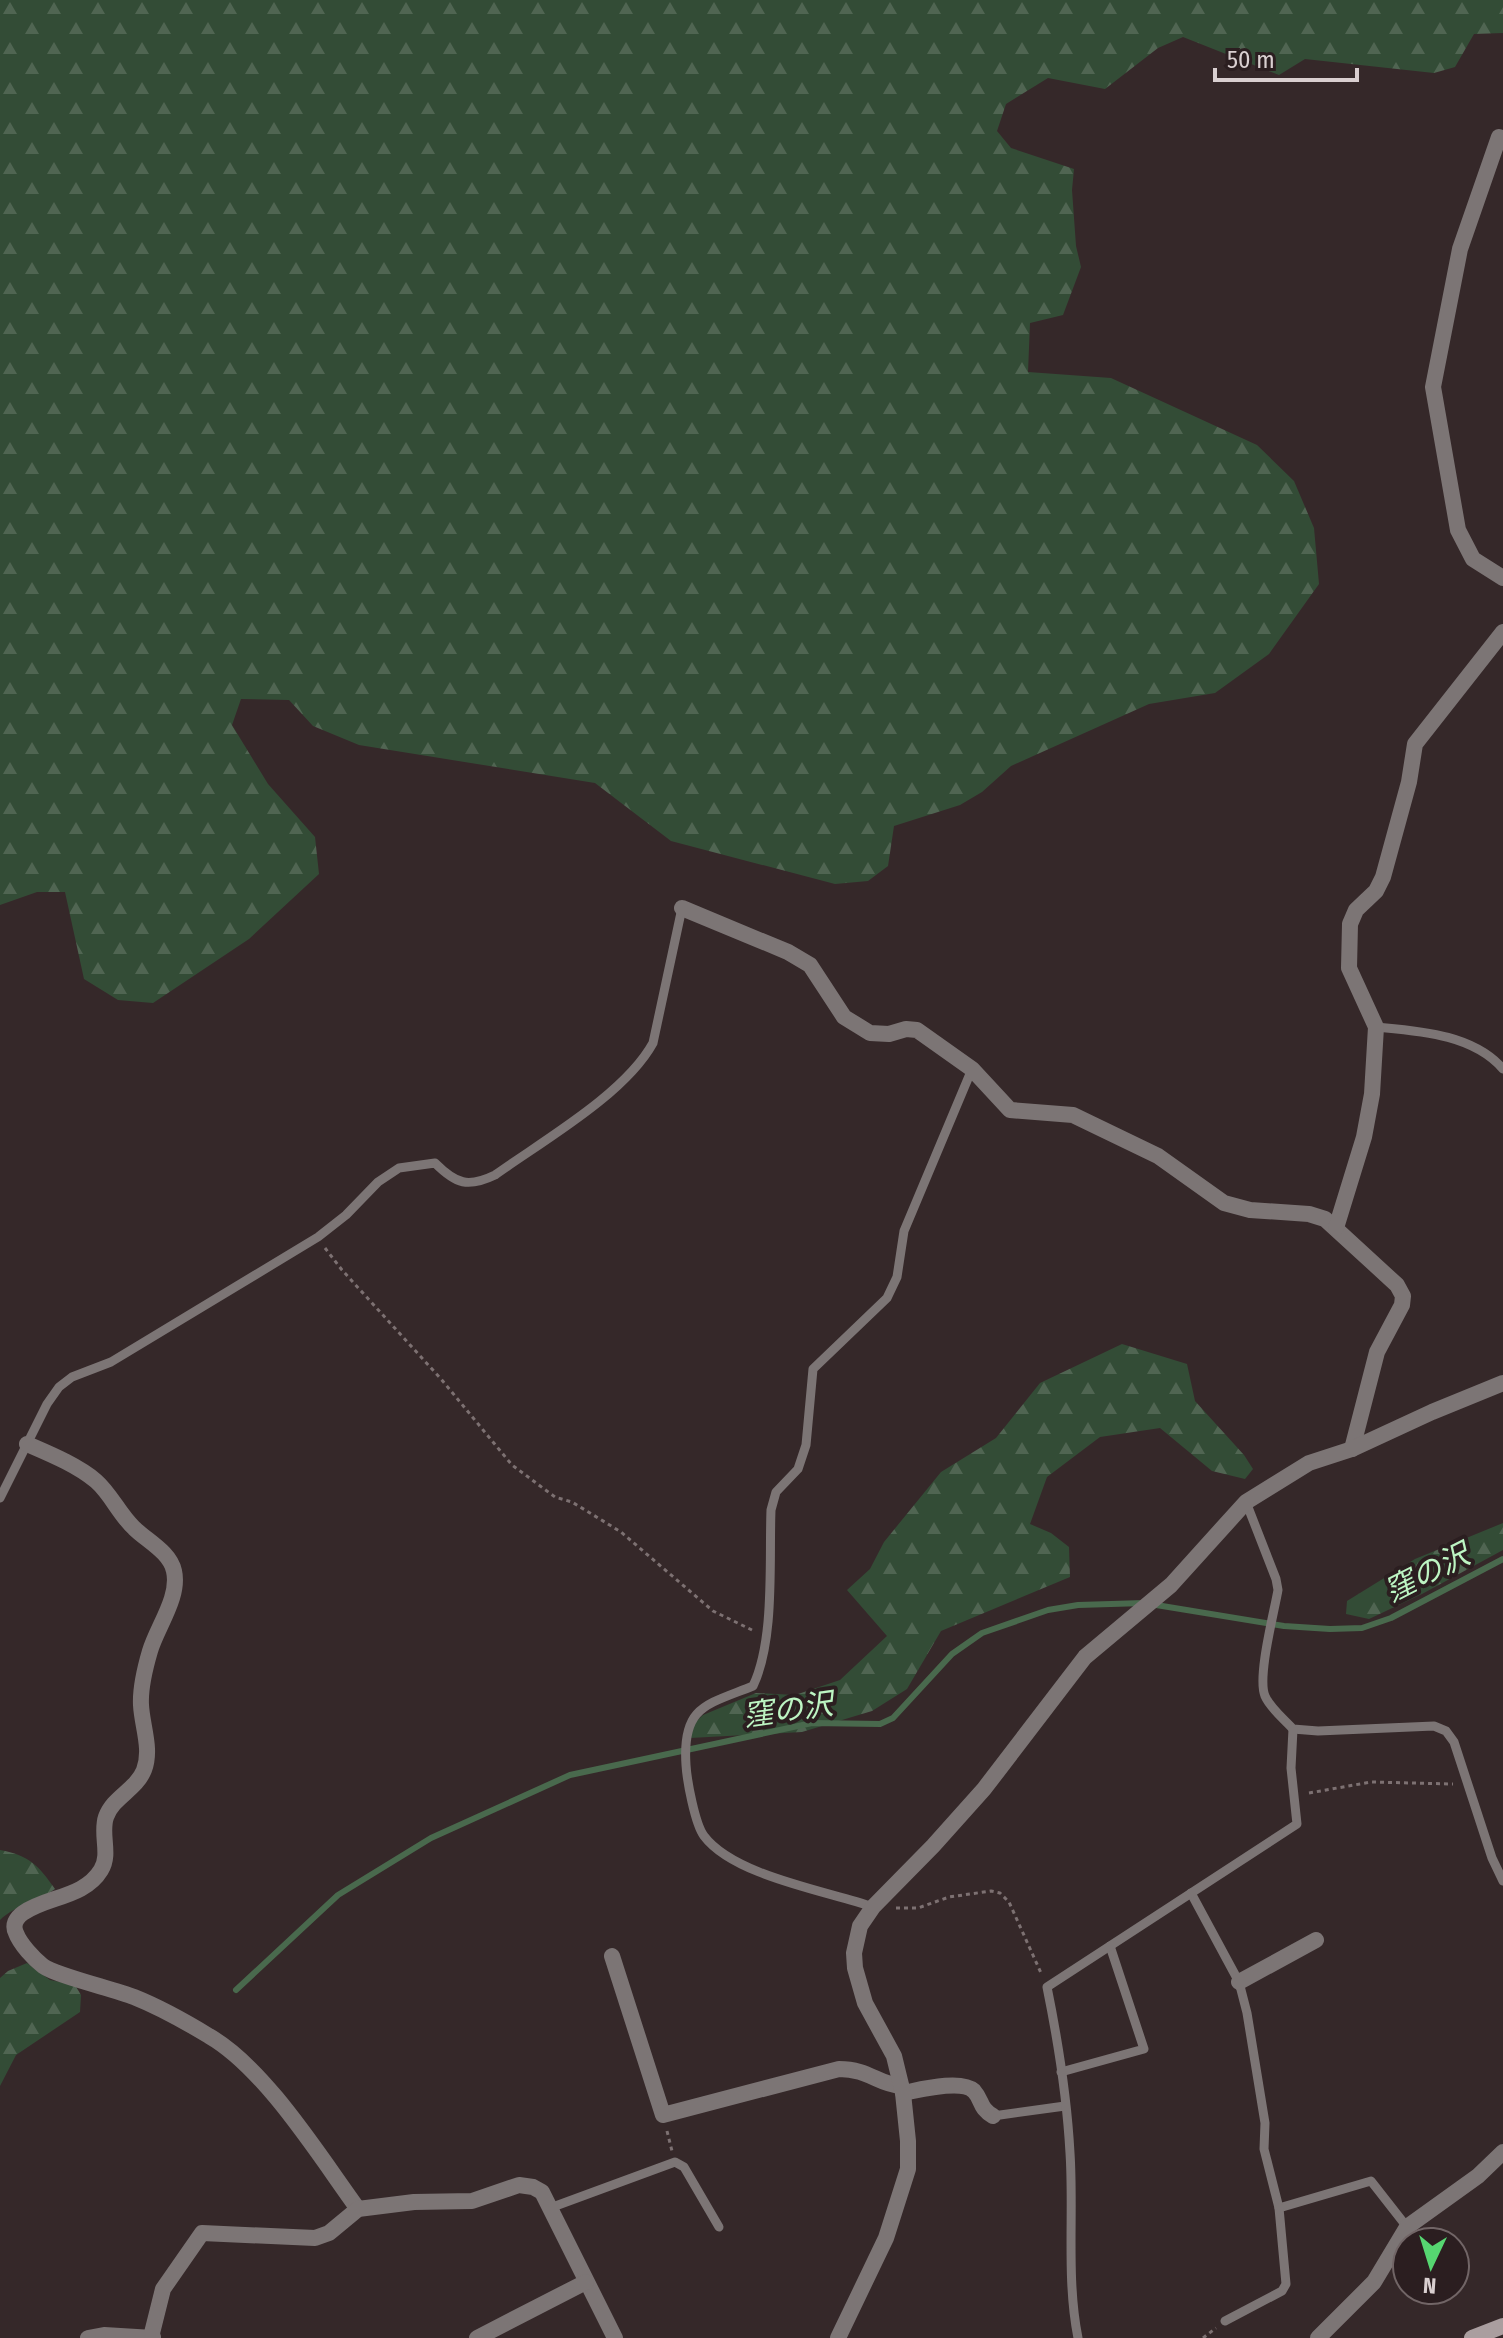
<svg xmlns="http://www.w3.org/2000/svg" width="1503" height="2338" viewBox="0 0 1503 2338" font-family="'Fira Sans Condensed','Noto Sans JP',sans-serif">
	<style>
		.forest { fill: url(#forest-firs) }
		.lines { fill: none; stroke-linecap: round; stroke-linejoin: round }
		.stream { stroke: #49694d; stroke-width: 6 }
		.path { stroke: #7d7172; stroke-width: 3; stroke-dasharray: 4 4; stroke-linecap: butt }
		.service { stroke: #7c7575; stroke-width: 9 }
		.minor { stroke: #7c7575; stroke-width: 16 }
		.tertiary { stroke: #7c7575; stroke-width: 16 }
		.secondary { stroke: #aa9e9f; stroke-width: 16 }
		.labels { text-anchor: middle; stroke-width: 8; stroke-linejoin: round; paint-order: stroke }
		.water-label { font-size: 30px; font-style: italic; fill: #bdf5c3; stroke: #2b1e20 }
	</style>
	<defs>
		<pattern id="forest-firs" width="22" height="20" patternUnits="userSpaceOnUse" patternTransform="scale(2)"><rect width="22" height="20" fill="#334c36"/><path d="M5 1l3.5 6h-7zM16 11l3.5 6h-7z" fill="#506552"/></pattern>
	</defs>
	<rect width="100%" height="100%" fill="#352829"/>
	<g class="forest">
		<path d="M0 0H1503V33L1474 34 1455 67 1434 73 1305 59 1279 75 1183 37 1158 48 1105 89 1048 78 1006 104 997 131 1011 148 1074 169 1072 190 1076 246 1081 267 1063 315 1030 323 1028 372 1111 378 1257 445 1294 481 1314 528 1319 584 1269 654 1215 693 1149 704 1011 766 982 792 960 805 894 826 888 866 868 881 835 884 671 841 595 783 359 745 313 726 289 700 241 699 232 725 268 784 315 837 319 874 249 939 153 1003 118 1000 84 979 65 892H37L0 905Z"/>
		<path d="M1122 1344 1187 1364 1195 1401 1244 1455 1253 1469 1245 1479 1212 1471 1160 1428 1100 1437 1047 1477 1030 1524 1051 1533 1069 1547 1070 1577 941 1631 907 1689 872 1711 802 1732 690 1738 688 1729 703 1715 756 1693 795 1695 840 1680 887 1636 847 1590 870 1569 884 1542 941 1472 996 1438 1040 1383Z"/>
		<path d="M1503 1523V1550L1422 1594 1369 1619 1346 1614 1347 1601 1415 1559Z"/>
		<path d="M0 1850C29 1855 39 1866 55 1889 37 1902 15 1905 0 1920Z"/>
		<path d="M27 1963 50 1980 75 1985 81 1995 80 2012 16 2055 0 2086V1978L8 1971Z"/>
	</g>
	<g class="lines">
		<path class="stream" d="M236 1990 338 1895 431 1838 570 1775 812 1723 880 1724 893 1718 952 1654 982 1633 1048 1610 1078 1605 1144 1603 1284 1626 1330 1629 1362 1628 1391 1618 1503 1559"/>
		<g class="path">
			<path d="M325 1248 342 1270 441 1379 512 1465 555 1497 572 1502 621 1532 713 1611 752 1630"/>
			<path d="M1309 1793 1371 1782 1453 1784"/>
			<path d="M896 1908H918L949 1897 991 1891 1000 1893 1009 1902 1041 1973"/>
			<path d="M667 2131 672 2151"/>
			<path d="M1203 2338 1216 2328"/>
		</g>
		<g class="service">
			<path d="M1376 1027C1418 1031 1473 1034 1503 1069"/>
			<path d="M0 1498 47 1404 59 1387 72 1377 111 1362 318 1237 346 1215 378 1182 399 1168 435 1163C456 1184 468 1188 495 1175 544 1140 625 1094 653 1043L682 908"/>
			<path d="M1246 1502 1276 1579 1278 1590C1274 1613 1257 1677 1265 1696 1270 1708 1284 1719 1293 1729L1318 1731 1434 1726 1446 1731 1454 1742 1492 1858 1503 1881"/>
			<path d="M1191 1893 1239 1982 1247 2013 1265 2123 1264 2149 1279 2208 1371 2181 1407 2227"/>
			<path d="M873 1907C827 1891 734 1876 704 1836 695 1824 687 1781 686 1765 682 1706 706 1705 753 1686 775 1640 769 1562 771 1510L776 1492 798 1469 806 1445 813 1369 887 1298 897 1277 904 1231 972 1069"/>
			<path d="M1061 2072 1144 2049 1110 1946"/>
			<path d="M993 2116 1065 2106"/>
			<path d="M550 2208 675 2162 684 2167 719 2227"/>
			<path d="M1225 2321 1282 2291 1286 2284 1279 2208"/>
			<path d="M1078 2338C1066 2278 1074 2214 1070 2153 1067 2098 1058 2041 1047 1987L1297 1824 1291 1768 1293 1729"/>
		</g>
		<g class="minor">
			<path d="M1499 137 1460 249 1433 387 1458 530 1473 559 1503 578"/>
			<path d="M682 908 788 952 810 965 844 1017 870 1033 889 1034 906 1029 917 1030 972 1069 1010 1110 1073 1115 1158 1156 1224 1203 1250 1210 1309 1214 1325 1219 1397 1285 1403 1296 1402 1305 1377 1352 1352 1449"/>
			<path d="M1336 1228 1364 1137 1372 1094 1376 1027 1349 968 1350 924 1356 910 1376 891 1383 877 1409 782 1415 744 1503 632"/>
			<path d="M27 1444C50 1454 77 1465 96 1481 111 1494 119 1514 134 1528 147 1541 170 1552 174 1571 180 1597 157 1627 150 1651 145 1668 140 1687 141 1705 142 1726 152 1749 144 1770 136 1790 113 1797 106 1817 100 1834 111 1854 101 1870 84 1898 47 1896 23 1913 16 1918 12 1925 16 1933 20 1944 34 1959 43 1966 57 1976 114 1989 134 1997 159 2007 186 2022 209 2036 265 2068 320 2157 358 2209"/>
			<path d="M612 1956 663 2115 839 2069C869 2069 877 2084 901 2086"/>
			<path d="M1239 1982 1316 1940"/>
			<path d="M903 2093C919 2090 961 2079 974 2091 983 2101 979 2108 993 2116"/>
			<path d="M88 2338 104 2335 153 2338"/>
			<path d="M153 2338 152 2333 163 2289 202 2233 315 2238 329 2233 358 2209 414 2202 472 2201 519 2185 533 2187 542 2192 615 2338"/>
			<path d="M477 2338 586 2282"/>
			<path d="M1318 2338 1374 2282 1407 2227 1478 2176 1503 2152"/>
		</g>
		<path class="tertiary" d="M838 2338 886 2238 908 2169V2141L903 2093 894 2056 865 2003 855 1968 854 1953 860 1926 873 1907 933 1846 984 1789 1085 1657 1171 1585 1246 1502 1309 1463 1352 1449 1432 1412 1503 1383"/>
		<path class="secondary" d="M1472 2338 1503 2326"/>
	</g>
	<g class="labels">
		<g class="water-label">
			<text transform="translate(1427 1573) rotate(-27)" y="10">窪の沢</text>
			<text transform="translate(788 1710) rotate(-8)" y="10">窪の沢</text>
		</g>
	</g>
	<g transform="translate(1431 2266) rotate(184)"><circle r="38" fill="#2b1e20" stroke="#716566" stroke-width="2"/>
	<path d="M0-6L14 30L0 20L-14 30Z" fill="#56d671"/>
	<text y="-12" font-size="22" font-weight="bold" text-anchor="middle" fill="#d9cfd0">N</text>
	</g>
	<path d="M1215 68v12h142v-12" fill="none" stroke="#d9cfd0" stroke-width="4"/>
	<text x="1227" y="68" font-size="24" fill="#d9cfd0" stroke="#2b1e20" stroke-width="6" paint-order="stroke">50 m</text>
</svg>
